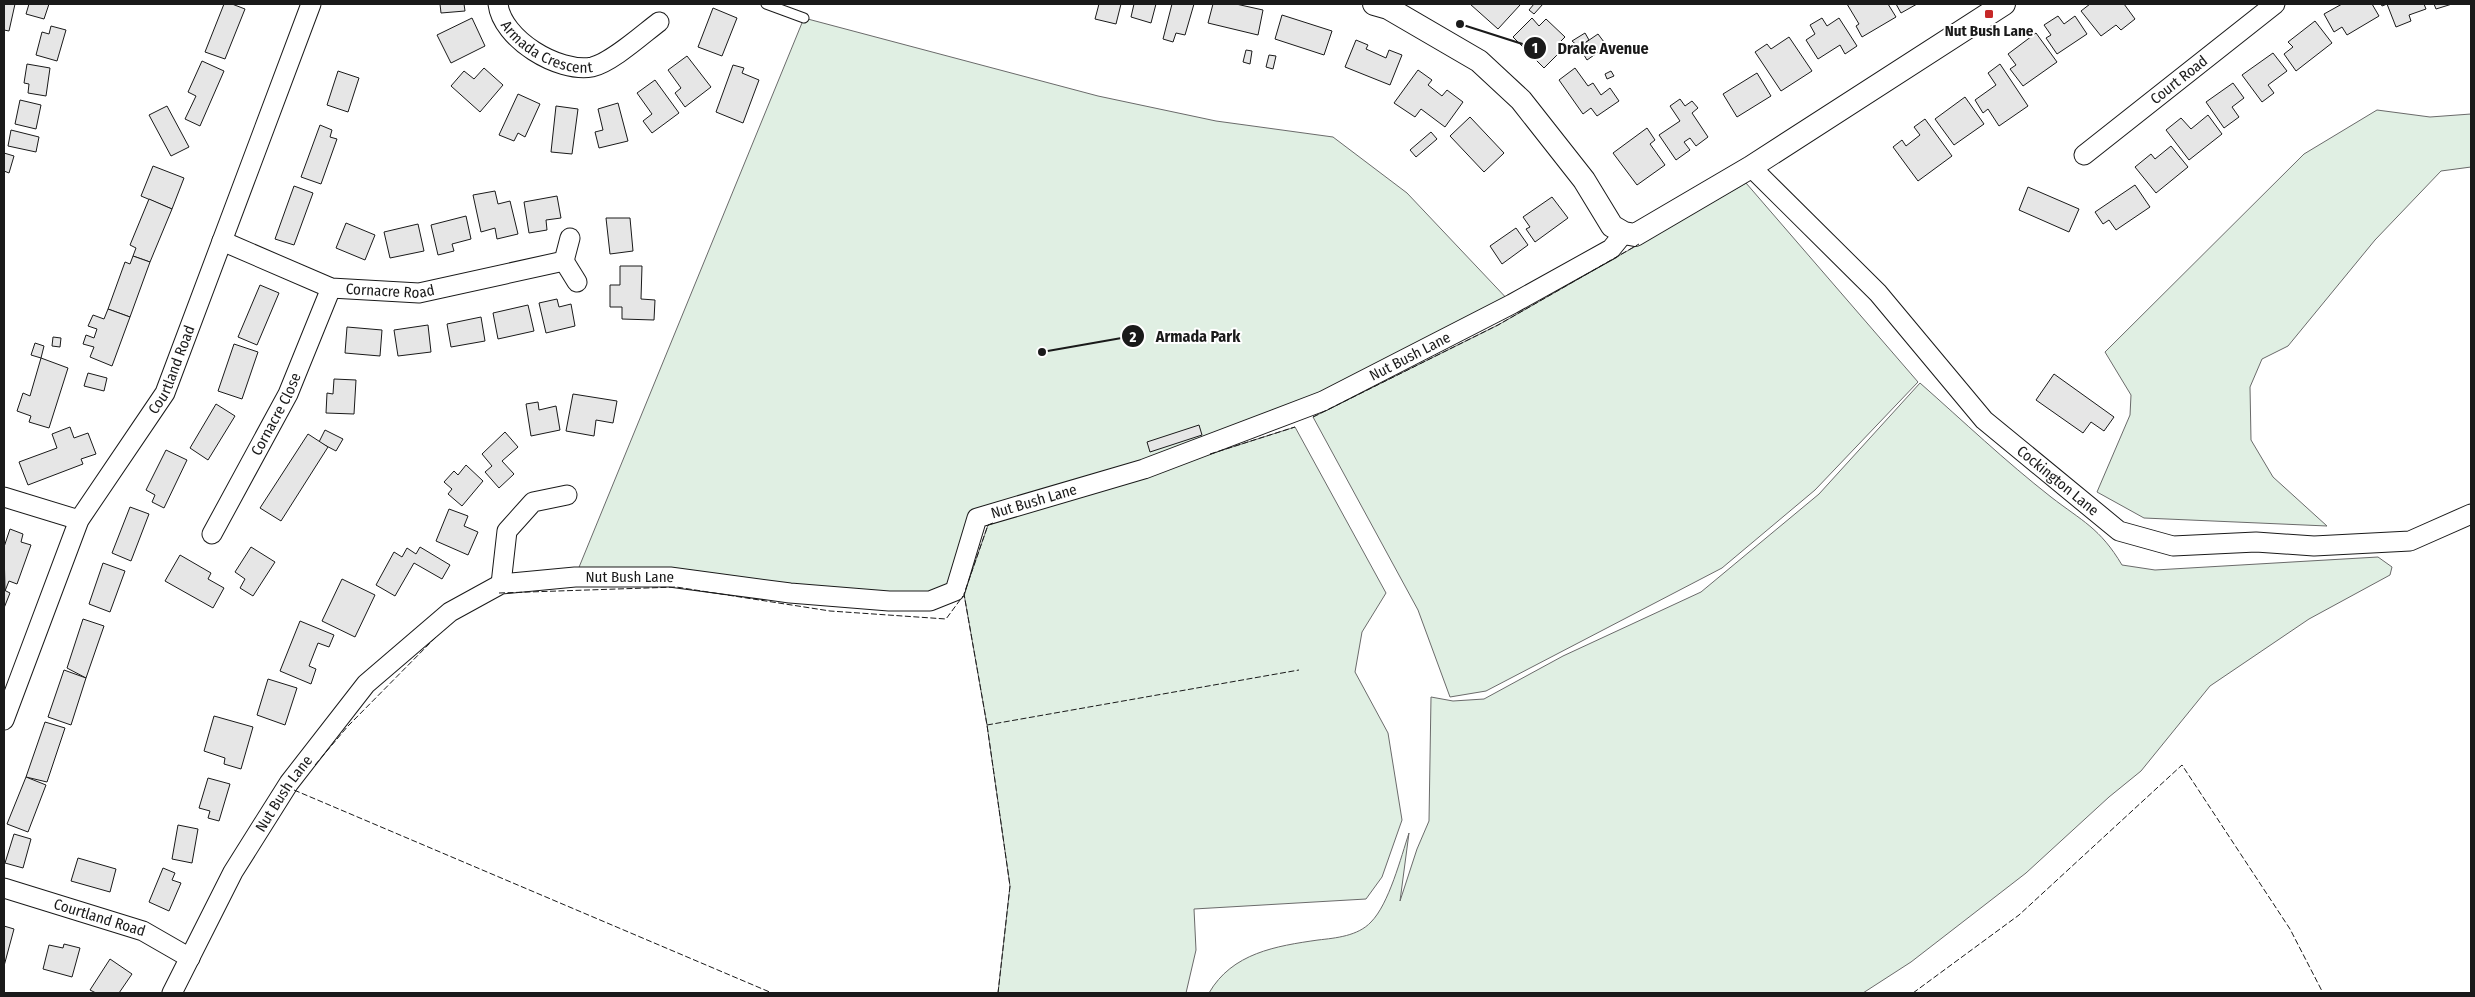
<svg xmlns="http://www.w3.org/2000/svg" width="2475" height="997" viewBox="0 0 2475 997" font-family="'Fira Sans Condensed',sans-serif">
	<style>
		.green { fill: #e0efe3; stroke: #6a6a6a }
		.building { fill: #e6e6e6; stroke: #1a1a1a }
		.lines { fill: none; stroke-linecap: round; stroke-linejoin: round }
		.service-casing { stroke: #1a1a1a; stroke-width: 11 }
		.minor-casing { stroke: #1a1a1a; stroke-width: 21 }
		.tertiary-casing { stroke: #1a1a1a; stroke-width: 24 }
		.service { stroke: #fff; stroke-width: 9 }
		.minor { stroke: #fff; stroke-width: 19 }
		.tertiary { stroke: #fff; stroke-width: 22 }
		.fence { stroke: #1a1a1a; stroke-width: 1; stroke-dasharray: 6 2.5; stroke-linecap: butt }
		.poi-dot { fill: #c62828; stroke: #fff; stroke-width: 2 }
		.labels { text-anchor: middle; stroke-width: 4; stroke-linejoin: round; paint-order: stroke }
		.poi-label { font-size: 15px; font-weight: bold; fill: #1a1a1a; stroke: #fff }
		.street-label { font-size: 15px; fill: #1a1a1a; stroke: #fff }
		.leader { fill: none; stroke: #1a1a1a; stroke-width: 2 }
		.callout-dot { fill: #1a1a1a; stroke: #fff; stroke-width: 2 }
		.mark-label { font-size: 15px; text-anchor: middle; font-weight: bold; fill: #fff }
		.callout-label { font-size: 16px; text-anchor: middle; font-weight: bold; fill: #1a1a1a; stroke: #fff; stroke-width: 4; stroke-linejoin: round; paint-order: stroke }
	</style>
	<rect width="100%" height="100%" fill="#fff"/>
	<g class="green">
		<path d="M804 18 1098 96 1216 121 1333 137 1407 193 1512 304 1323 401 977 518 955 591 930 601 575 577Z"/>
		<path d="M2377 110 2430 117 2471 114V167L2441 171 2375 240 2288 346 2262 359 2250 387 2251 440 2273 477 2327 526 2144 518 2097 492 2130 415 2131 395 2105 352 2304 154Z"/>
		<path d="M1746 183 1918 382 1815 490 1722 568 1486 691 1450 697 1418 610 1313 417 1498 325Z"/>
		<path d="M1920 383C1963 421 2005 461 2051 497 2082 521 2100 528 2122 565L2155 570 2378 557 2392 567 2390 575 2309 619 2210 686 2141 771 2109 797 2026 873 1911 962 1863 993H1209C1232 953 1276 946 1318 940 1336 938 1358 936 1371 922 1389 904 1401 857 1409 833L1400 901 1417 849 1429 821 1431 697 1453 701 1484 699 1563 656 1701 592 1819 494Z"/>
		<path d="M1295 427 1386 593 1362 632 1355 672 1388 733 1402 820 1382 877 1366 899 1194 909 1196 950 1186 993H998L1010 886 987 725 964 594 988 525Z"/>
	</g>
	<g class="building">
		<path d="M4 4H15L9 31 4 30Z"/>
		<path d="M29 4H49L44 19 26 14Z"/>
		<path d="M224 4H232L245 9 225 59 205 52Z"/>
		<path d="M440 4H464L465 11 441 13Z"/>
		<path d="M1099 4H1121L1116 24 1095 19Z"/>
		<path d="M1134 4H1156L1151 23 1131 17Z"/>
		<path d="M1172 4H1194L1185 35 1176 33 1173 42 1163 39Z"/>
		<path d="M1213 4H1236L1263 10 1258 35 1208 23Z"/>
		<path d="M1470 4H1519L1520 5 1498 29Z"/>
		<path d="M1534 4H1543L1534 14 1529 10Z"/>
		<path d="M1847 4H1888L1896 17 1862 37 1856 26 1859 24Z"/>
		<path d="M1896 4H1917L1901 13Z"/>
		<path d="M2090 4H2124L2135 19 2121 30 2116 25 2101 36 2081 11Z"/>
		<path d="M2342 4H2372L2379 16 2347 35 2342 27 2334 32 2324 14Z"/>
		<path d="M2381 4H2424L2426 9 2409 15 2411 21 2396 27 2387 4 2382 6Z"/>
		<path d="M2434 4H2452L2436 9Z"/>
		<path d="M713 8 737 18 722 56 698 47Z"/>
		<path d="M1282 15 1332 31 1324 55 1275 39Z"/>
		<path d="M2058 16 2064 24 2075 16 2087 34 2057 54 2046 38 2051 35 2044 25Z"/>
		<path d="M472 18 485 46 451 63 437 35Z"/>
		<path d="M1532 18 1539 26 1546 19 1565 37 1560 42 1565 47 1544 68 1513 37Z"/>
		<path d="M1822 18 1827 26 1839 18 1857 46 1845 54 1840 45 1818 59 1806 40 1815 34 1810 25Z"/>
		<path d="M2315 21 2332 43 2296 71 2284 54 2293 47 2288 42Z"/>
		<path d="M51 26 66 30 57 61 36 55 42 32 49 34Z"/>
		<path d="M1585 33 1589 40 1579 47 1572 41Z"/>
		<path d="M2036 33 2057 62 2023 86 2010 69 2016 65 2008 54Z"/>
		<path d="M1598 34 1607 46 1587 60 1579 47Z"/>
		<path d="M1789 37 1812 71 1781 91 1755 52 1767 44 1771 49Z"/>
		<path d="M1356 40 1368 45 1366 49 1386 58 1389 50 1402 55 1390 85 1345 67Z"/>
		<path d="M1246 50 1252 51 1250 64 1243 62Z"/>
		<path d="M2273 53 2287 71 2268 85 2274 93 2262 102 2242 75Z"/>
		<path d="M1269 55 1276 56 1273 69 1266 67Z"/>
		<path d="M687 56 711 87 685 107 675 93 681 88 668 70Z"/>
		<path d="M202 61 224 71 200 126 185 119 196 96 188 92Z"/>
		<path d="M27 64 50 68 46 96 28 93 29 84 24 83Z"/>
		<path d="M2000 64 2028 106 1999 126 1988 109 1983 113 1975 100 1996 85 1988 73Z"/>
		<path d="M733 65 744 68 742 73 759 80 743 123 716 112Z"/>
		<path d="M484 68 503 85 480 112 451 86 464 71 474 79Z"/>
		<path d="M1575 68 1588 86 1593 83 1601 95 1610 88 1619 101 1597 116 1591 108 1583 114 1559 80Z"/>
		<path d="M1418 70 1432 80 1428 85 1442 96 1447 90 1463 102 1445 127 1421 109 1415 117 1394 103Z"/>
		<path d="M338 71 359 78 348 112 327 105Z"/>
		<path d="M1611 71 1614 76 1607 79 1605 74Z"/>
		<path d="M1757 73 1771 96 1737 117 1723 94Z"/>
		<path d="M655 80 679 113 652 133 643 121 652 114 637 93Z"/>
		<path d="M2233 83 2244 98 2232 107 2239 117 2224 128 2206 102Z"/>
		<path d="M518 94 540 104 525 137 518 133 514 141 499 135Z"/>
		<path d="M1965 97 1984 124 1954 145 1935 119Z"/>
		<path d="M1680 99 1685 106 1692 101 1698 108 1692 113 1708 137 1696 146 1690 138 1684 142 1690 150 1676 160 1659 135 1680 121 1670 106Z"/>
		<path d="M20 100 41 105 36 129 15 124Z"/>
		<path d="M618 103 628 141 599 148 595 132 603 130 598 109Z"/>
		<path d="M167 106 189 147 171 156 149 115Z"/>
		<path d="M556 106 578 109 572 154 551 152Z"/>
		<path d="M2208 115 2222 134 2189 160 2166 130 2181 118 2191 129Z"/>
		<path d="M1470 117 1504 153 1484 172 1450 136Z"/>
		<path d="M1925 119 1952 156 1918 181 1893 147 1902 140 1906 146 1920 135 1914 127Z"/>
		<path d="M320 125 332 130 330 137 337 139 321 184 301 177Z"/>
		<path d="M1647 128 1655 140 1650 144 1665 165 1637 185 1613 153Z"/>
		<path d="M11 130 39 137 36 152 8 146Z"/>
		<path d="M1431 132 1437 139 1416 157 1410 150Z"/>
		<path d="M2171 146 2188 167 2156 193 2135 167 2151 154 2155 159Z"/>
		<path d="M4 153 14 156 9 173 4 171Z"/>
		<path d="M153 166 184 178 172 209 141 196Z"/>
		<path d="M2135 185 2150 207 2116 230 2109 220 2103 224 2095 212Z"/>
		<path d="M294 186 313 193 294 245 275 239Z"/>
		<path d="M2028 187 2079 209 2069 232 2019 210Z"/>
		<path d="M495 191 498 204 510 201 518 234 497 239 495 228 481 232 473 195Z"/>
		<path d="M557 196 561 218 546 220 547 230 529 233 524 202Z"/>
		<path d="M1552 197 1568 218 1535 242 1526 229 1530 227 1523 217Z"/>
		<path d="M149 199 172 209 150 262 133 256 136 248 130 245Z"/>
		<path d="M466 216 471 239 452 244 454 251 438 255 431 225Z"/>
		<path d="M606 218H630L633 251 610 254Z"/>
		<path d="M346 223 375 235 365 260 336 248Z"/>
		<path d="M418 224 424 251 390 258 384 232Z"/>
		<path d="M1516 228 1528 245 1502 264 1490 246Z"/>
		<path d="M133 256 150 262 130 317 108 309 125 262 130 264Z"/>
		<path d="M620 266H642L641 299 655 300 654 320 622 319V307H610V285H620Z"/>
		<path d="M260 285 279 293 257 345 238 337Z"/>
		<path d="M557 299 559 307 571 304 575 326 546 333 539 303Z"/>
		<path d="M528 305 534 331 498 339 493 313Z"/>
		<path d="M108 309 130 317 112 366 90 357 94 347 83 344 86 335 94 338 97 329 88 326 93 315 104 319Z"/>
		<path d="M481 317 485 341 451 347 447 324Z"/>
		<path d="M428 325 431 352 398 356 394 330Z"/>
		<path d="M347 327 382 330 380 356 345 353Z"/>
		<path d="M53 337 61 338 60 347 52 346Z"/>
		<path d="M35 343 44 346 41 358 31 355Z"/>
		<path d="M234 344 258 352 242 399 218 391Z"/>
		<path d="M41 358 68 368 49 428 29 422 31 416 17 411 23 393 30 396Z"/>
		<path d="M88 373 107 378 104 391 84 386Z"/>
		<path d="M2054 374 2114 417 2104 431 2091 422 2083 433 2036 400Z"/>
		<path d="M334 379 356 380 354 414 326 413 327 393 333 394Z"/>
		<path d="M573 394 617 401 613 423 596 420 594 436 566 431Z"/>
		<path d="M538 402 539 410 556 406 560 430 531 436 526 404Z"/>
		<path d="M216 404 235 416 208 460 190 448Z"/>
		<path d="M1199 425 1202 435 1150 452 1147 442Z"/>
		<path d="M70 427 74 438 88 433 96 454 81 459 83 464 28 485 19 462 57 448 52 434Z"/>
		<path d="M325 430 343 439 336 451 319 442Z"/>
		<path d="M505 432 518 447 502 461 514 474 499 488 485 472 492 466 482 454Z"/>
		<path d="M308 434 328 447 281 521 260 508Z"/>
		<path d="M166 450 187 460 164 508 152 502 155 495 146 490Z"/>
		<path d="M466 465 483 481 462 506 448 494 452 489 444 482 454 471 458 475Z"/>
		<path d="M130 507 149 514 131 561 112 553Z"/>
		<path d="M449 509 468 516 464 526 478 532 468 555 436 541Z"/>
		<path d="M10 529 23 534 21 542 31 545 17 584 9 581 5 591 4 547Z"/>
		<path d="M251 547 275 562 253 596 240 588 245 579 235 572Z"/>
		<path d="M420 547 450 565 442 579 414 563 395 596 376 585 394 552 402 557 407 548 416 554Z"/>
		<path d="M180 555 211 573 208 579 224 588 213 608 165 581Z"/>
		<path d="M103 563 125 571 110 612 89 604Z"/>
		<path d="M342 579 375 595 355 637 322 621Z"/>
		<path d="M4 590 10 593 4 608Z"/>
		<path d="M83 619 104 626 86 678 67 668Z"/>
		<path d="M300 621 334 635 329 647 318 643 309 666 316 669 311 684 280 671Z"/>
		<path d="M64 670 86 678 71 725 48 717Z"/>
		<path d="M268 679 297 688 285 725 257 715Z"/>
		<path d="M214 716 253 727 241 769 224 764 225 758 204 751Z"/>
		<path d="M45 722 65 728 47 782 26 777Z"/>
		<path d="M26 777 46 785 28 832 7 824Z"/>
		<path d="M208 778 230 784 219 821 208 818 210 811 199 808Z"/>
		<path d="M178 825 198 829 192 863 172 859Z"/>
		<path d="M14 834 31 839 23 868 5 863Z"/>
		<path d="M78 858 116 869 110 892 71 881Z"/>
		<path d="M163 868 175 873 172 880 181 883 169 911 149 902Z"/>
		<path d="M4 926 14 929 4 966Z"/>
		<path d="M64 944 80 948 72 977 43 969 49 945 63 948Z"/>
		<path d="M110 959 132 974 119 993H96L90 990Z"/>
	</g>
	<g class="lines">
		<g class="service-casing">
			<path id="service" d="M766 4 804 18"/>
		</g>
		<g class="minor-casing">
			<g id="minor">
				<path id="s1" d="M498 4C502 39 558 73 592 67 611 63 643 34 659 22"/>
				<path id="s2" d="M2084 155 2275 4"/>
				<path id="s3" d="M1751 167 1878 293 1984 420 2119 531 2173 546 2256 542 2314 546 2410 541 2471 514"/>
				<path id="s4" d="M222 241 331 288 419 293 564 261 570 238"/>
				<path d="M564 261 577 282"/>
				<path d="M4 497 79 520"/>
				<path id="s5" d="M212 534 288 394 331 288"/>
				<path d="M501 584 507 531 533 502 567 495"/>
				<path id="s6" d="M4 720 79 520 165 393 311 4"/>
				<path id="s7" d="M4 888 143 931 190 958"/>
				<path id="s8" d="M172 993 233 872 289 783 366 684 450 612 501 584 575 577H670L790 593 889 601H930L955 591 977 518 1144 469 1323 401 1512 304 1611 249 1624 233"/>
			</g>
		</g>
		<g class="tertiary-casing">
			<path id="tertiary" d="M1374 4 1388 8 1479 61 1521 100 1584 180 1612 226 1624 233 1635 235 1751 167 2004 4"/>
		</g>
		<use href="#service" class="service"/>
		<use href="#minor" class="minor"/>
		<use href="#tertiary" class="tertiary"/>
		<g class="fence">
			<path d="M1313 417 1498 325 1639 244"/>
			<path d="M1210 454 1295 427"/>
			<path d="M993 523 988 525 964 594 987 725 1010 886 998 993"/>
			<path d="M499 593 676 587 830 611 946 619 963 596"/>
			<path d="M987 725 1299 670"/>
			<path d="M315 765 348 726 437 636"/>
			<path d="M294 790 772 993"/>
			<path d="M1913 993 2019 915 2182 765 2290 929 2323 993"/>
		</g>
	</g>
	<rect class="poi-dot" x="1984" y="9" width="10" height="10" rx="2.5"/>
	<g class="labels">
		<g class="poi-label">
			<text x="1989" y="36">Nut Bush Lane</text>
		</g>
		<g class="street-label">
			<text dy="5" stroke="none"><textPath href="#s1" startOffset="71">Armada Crescent</textPath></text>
			<text dy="5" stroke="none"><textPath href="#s2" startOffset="121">Court Road</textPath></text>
			<text dy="5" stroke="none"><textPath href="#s4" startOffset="178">Cornacre Road</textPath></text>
			<text dy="5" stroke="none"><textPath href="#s8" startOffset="1532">Nut Bush Lane</textPath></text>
			<text dy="5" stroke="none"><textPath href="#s6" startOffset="391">Courtland Road</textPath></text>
			<text dy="5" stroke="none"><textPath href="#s5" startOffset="136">Cornacre Close</textPath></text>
			<text dy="5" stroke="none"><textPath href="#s3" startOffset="440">Cockington Lane</textPath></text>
			<text dy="5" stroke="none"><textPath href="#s8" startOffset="1128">Nut Bush Lane</textPath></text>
			<text dy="5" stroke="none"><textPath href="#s8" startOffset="664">Nut Bush Lane</textPath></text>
			<text dy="5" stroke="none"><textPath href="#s8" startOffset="229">Nut Bush Lane</textPath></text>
			<text dy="5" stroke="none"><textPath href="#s7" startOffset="100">Courtland Road</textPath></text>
		</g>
	</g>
	<path class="leader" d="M1460 24L1535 48M1042 352L1133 336"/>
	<g class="callout-dot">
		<circle cx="1460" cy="24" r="5"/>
		<circle cx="1042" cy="352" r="5"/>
		<circle cx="1535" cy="48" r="12"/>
		<circle cx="1133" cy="336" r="12"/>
	</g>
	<g class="mark-label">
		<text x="1535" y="53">1</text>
		<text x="1133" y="342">2</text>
	</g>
	<g class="callout-label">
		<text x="1603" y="54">Drake Avenue</text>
		<text x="1198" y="342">Armada Park</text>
	</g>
	<rect width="2475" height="997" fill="none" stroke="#1a1a1a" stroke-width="10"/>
</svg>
